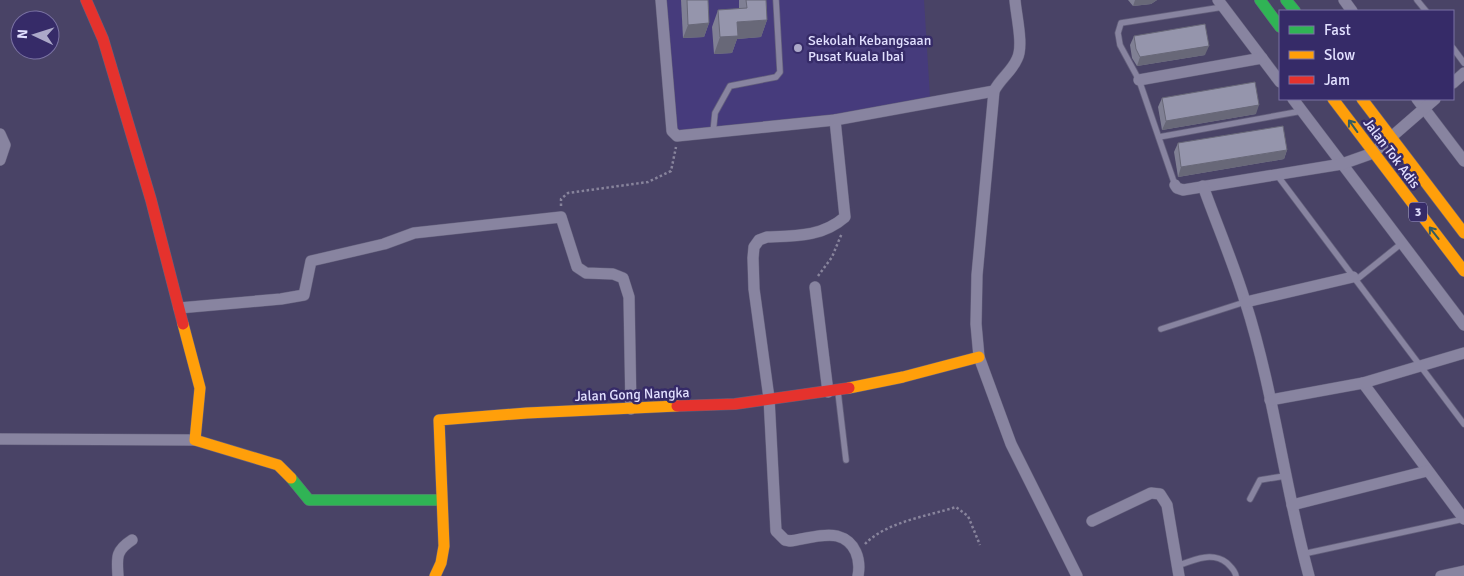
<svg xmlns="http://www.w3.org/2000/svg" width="1464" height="576" viewBox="0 0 1464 576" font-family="Signika,sans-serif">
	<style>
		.built { fill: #463b7c }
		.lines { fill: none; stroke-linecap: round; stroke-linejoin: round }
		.lane-casing { stroke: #64607c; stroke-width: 7 }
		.street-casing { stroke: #64607c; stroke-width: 12 }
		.fast-casing { stroke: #64607c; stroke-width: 12 }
		.slow-casing { stroke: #64607c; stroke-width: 12 }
		.jam-casing { stroke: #64607c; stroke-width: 12 }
		.path { stroke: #88849c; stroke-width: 2.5; stroke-dasharray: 2.5 2.5; stroke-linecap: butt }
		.lane { stroke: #8884a0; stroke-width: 5.5 }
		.street { stroke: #8884a0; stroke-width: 11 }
		.fast { stroke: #30b455; stroke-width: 11 }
		.slow { stroke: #ff9f0a; stroke-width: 11 }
		.jam { stroke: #e5322d; stroke-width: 11 }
		.wall { fill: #808094 }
		.shaded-wall { fill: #686878 }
		.building { fill: #9595ac; stroke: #686878 }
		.oneway { stroke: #345b61 }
		.poi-dot { fill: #aca9c9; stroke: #362b68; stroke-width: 2 }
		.labels { text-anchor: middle; stroke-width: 5; stroke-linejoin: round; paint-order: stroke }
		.shield { fill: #362b68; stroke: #aeaad2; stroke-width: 1 }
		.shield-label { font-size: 12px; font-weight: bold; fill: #e2e0ff }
		.poi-label { font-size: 14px; fill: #e2e0ff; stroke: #362b68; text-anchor: start }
		.street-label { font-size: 14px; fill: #e2e0ff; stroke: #362b68 }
	</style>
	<rect width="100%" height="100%" fill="#494366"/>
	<path class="built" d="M666 0H924L930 97 835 115 677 133Z"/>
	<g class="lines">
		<g class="lane-casing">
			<g id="lane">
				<path d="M1417 0 1426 11"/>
				<path d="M1453 48 1464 63"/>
				<path d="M713 133 715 113 730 86 776 77 780 72 776 0"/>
				<path d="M1159 137 1302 111"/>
				<path d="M1277 175 1464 424"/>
				<path d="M1175 185 1139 80 1120 45 1118 33 1121 23 1223 7"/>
				<path d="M1356 280 1402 243"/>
				<path d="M1161 329 1245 302"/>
				<path d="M838 392 846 460"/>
				<path d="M1250 499 1260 480 1285 476"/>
				<path d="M1303 554 1464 519"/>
				<path d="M1177 566C1193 560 1212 551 1227 563 1231 567 1235 570 1236 576"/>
			</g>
		</g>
		<g class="street-casing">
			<g id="street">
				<path d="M661 0 672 131 677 136 835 120 994 91"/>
				<path d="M1015 0C1016 15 1024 46 1017 59 1012 71 1000 79 994 91L977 275 976 324 979 357 1011 444 1077 576"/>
				<path d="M1218 0 1280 82"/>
				<path d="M1344 0 1352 11"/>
				<path d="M1139 80 1262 58"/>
				<path d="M1453 83 1464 73"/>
				<path d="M1293 99 1464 325"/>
				<path d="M1417 99 1464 161"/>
				<path d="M835 120 845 217C822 237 796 236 767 237L759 240 754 247 753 258 754 289 769 398 776 531 785 540 790 541C804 539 824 533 837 536 856 541 861 560 858 576"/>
				<path d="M0 134 5 145 0 160"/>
				<path d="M1175 185 1177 188 1183 190 1342 164 1373 153 1435 99"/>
				<path d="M1203 186C1217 225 1233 262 1245 301 1274 391 1284 485 1309 576"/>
				<path d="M815 287 828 392"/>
				<path d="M1246 302 1353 277"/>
				<path d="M179 308 281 299 304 295 311 261 384 244 414 233 561 217 577 267 586 273 613 274 623 278 629 297 631 409"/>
				<path d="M1363 383 1464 519"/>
				<path d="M1270 400 1363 383 1464 353"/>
				<path d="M0 439 195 440"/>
				<path d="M1292 505 1427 471"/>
				<path d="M1092 521 1151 493 1160 494 1167 505 1179 576"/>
				<path d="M118 576C117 558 115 551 132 540"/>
				<path d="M1441 576 1464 571"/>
			</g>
		</g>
		<g class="fast-casing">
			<g id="fast">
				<path d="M1260 0 1280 27"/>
				<path d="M1286 0 1295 11"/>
				<path d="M291 478 309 500H441"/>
			</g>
		</g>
		<g class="slow-casing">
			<g id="slow">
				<path d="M1333 99 1464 271"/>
				<path d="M1362 99 1464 233"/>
				<path d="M183 324 200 388 195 440 278 465 291 478"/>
				<path d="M849 388 903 377 979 357"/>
				<path d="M435 576 441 563 444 546 439 420 527 413 677 406"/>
			</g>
		</g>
		<g class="jam-casing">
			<g id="jam">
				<path d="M86 0 103 39 151 200 183 324"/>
				<path d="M677 406 735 404 849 388"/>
			</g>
		</g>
		<g class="path">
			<path d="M561 206V199L568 193 648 182 671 171 676 147"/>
			<path d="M818 276 832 257 842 233"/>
			<path d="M865 544C886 522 928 516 956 507L968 516 980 545"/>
		</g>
		<use href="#lane" class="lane"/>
		<use href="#street" class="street"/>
		<use href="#fast" class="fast"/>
		<use href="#slow" class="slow"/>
		<use href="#jam" class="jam"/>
	</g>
	<g class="wall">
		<path d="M681 0H708L709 23 704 37 683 38Z"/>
		<path d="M739 0H766L767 20 761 37 737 39 732 53 714 54 712 27 718 10 739 9Z"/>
		<path d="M1128 0H1157L1151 4 1133 6Z"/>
		<path d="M1134 36 1205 55 1137 66 1132 58 1130 45Z"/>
		<path d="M1162 98 1256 114 1162 130 1158 107Z"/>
		<path d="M1178 143 1287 150 1284 159 1178 177 1174 152Z"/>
	</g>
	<g class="shaded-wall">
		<path d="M1135 0H1157L1151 4 1133 6Z"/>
		<path d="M767 20 761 37 737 39 732 53 714 54 720 37 737 22Z"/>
		<path d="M709 23 704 37 683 38 688 25Z"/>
		<path d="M1209 46 1205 55 1137 66 1140 57Z"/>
		<path d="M1259 105 1256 114 1162 130 1166 121Z"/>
		<path d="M1287 150 1284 159 1178 177 1181 167Z"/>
	</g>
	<g class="building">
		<path d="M687 0H708L709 23 688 25Z"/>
		<path d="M746 0H766L767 20 737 22 738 36 720 37 718 10 747 8Z"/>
		<path d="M1205 24 1209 46 1140 57 1136 49 1134 36Z"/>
		<path d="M1255 82 1259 105 1166 121 1162 98Z"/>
		<path d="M1283 126 1287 150 1181 167 1178 143Z"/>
	</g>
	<defs><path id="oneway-shaft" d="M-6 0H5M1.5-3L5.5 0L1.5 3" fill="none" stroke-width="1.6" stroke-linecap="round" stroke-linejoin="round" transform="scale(1.25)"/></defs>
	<g class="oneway">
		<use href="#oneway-shaft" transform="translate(1353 126) rotate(-126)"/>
		<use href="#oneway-shaft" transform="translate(1434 233) rotate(-128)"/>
	</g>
	<circle class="poi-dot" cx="798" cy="48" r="5"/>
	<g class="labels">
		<rect class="shield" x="1409" y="202.5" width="18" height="19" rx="4"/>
		<g class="shield-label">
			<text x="1418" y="216">3</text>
		</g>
		<g class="poi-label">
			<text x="808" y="45">Sekolah Kebangsaan<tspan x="808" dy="16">Pusat Kuala Ibai</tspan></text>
		</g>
		<g class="street-label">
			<text transform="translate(1392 153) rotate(53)" y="5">Jalan Tok Adis</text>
			<text transform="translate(632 394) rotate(-2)" y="5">Jalan Gong Nangka</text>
		</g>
	</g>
	<rect x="1279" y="10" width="175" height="90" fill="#362b68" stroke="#7b73a4"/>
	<rect x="1289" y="26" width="25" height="8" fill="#30b455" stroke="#7b73a4"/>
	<text x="1324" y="35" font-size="15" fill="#e2e0ff">Fast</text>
	<rect x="1289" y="51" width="25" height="8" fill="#ff9f0a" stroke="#7b73a4"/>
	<text x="1324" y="60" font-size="15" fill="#e2e0ff">Slow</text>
	<rect x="1289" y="76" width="25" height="8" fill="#e5322d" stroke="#7b73a4"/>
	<text x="1324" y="85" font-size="15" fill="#e2e0ff">Jam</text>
	<g transform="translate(35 35) rotate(274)"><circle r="24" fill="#362b68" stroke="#7b73a4"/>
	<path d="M0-4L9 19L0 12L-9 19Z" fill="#aca9c9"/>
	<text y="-8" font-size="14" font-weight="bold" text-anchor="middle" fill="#e2e0ff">N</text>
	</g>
</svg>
